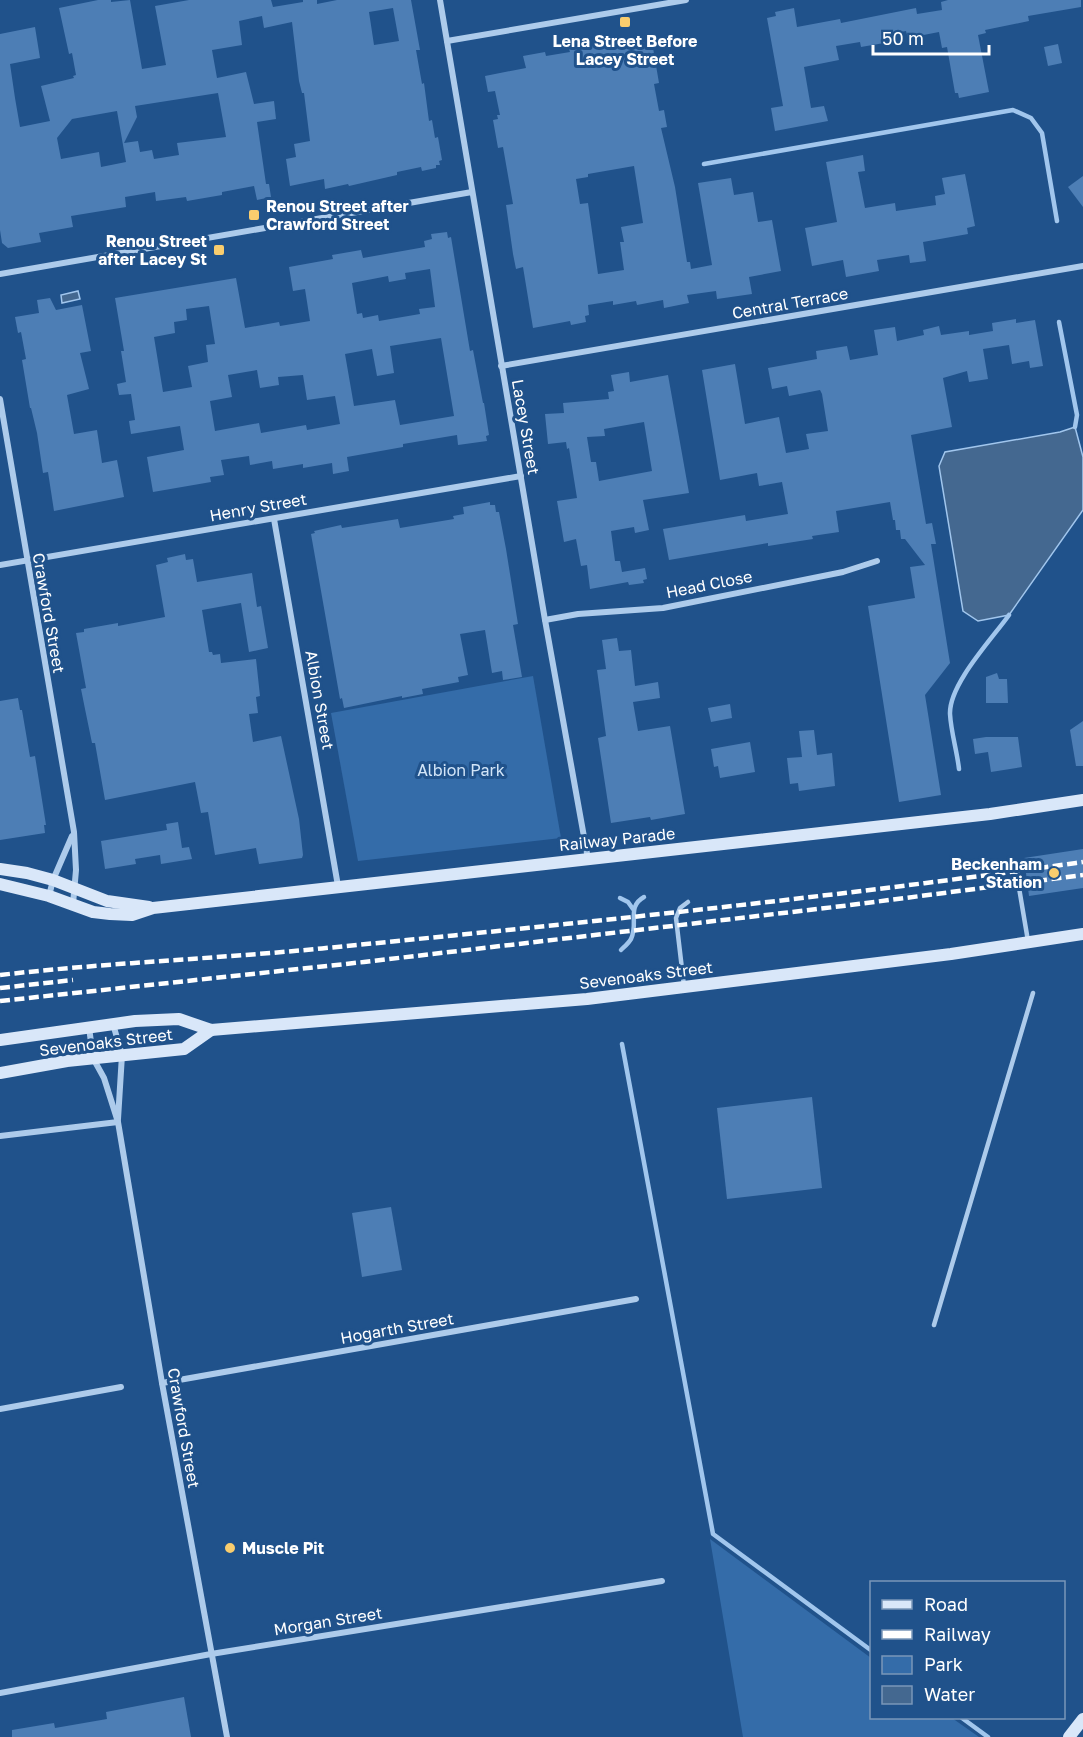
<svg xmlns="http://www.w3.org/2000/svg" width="1083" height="1737" viewBox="0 0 1083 1737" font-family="'Golos Text',sans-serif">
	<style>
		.green { fill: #346ca9 }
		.water { fill: #446890; stroke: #a1c6ed; stroke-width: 1.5 }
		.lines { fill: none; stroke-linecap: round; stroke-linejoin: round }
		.stream { stroke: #a1c6ed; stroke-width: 4.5 }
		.building { fill: #4d7eb5; fill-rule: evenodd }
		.lane { stroke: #adcbeb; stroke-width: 4.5 }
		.street { stroke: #adcbeb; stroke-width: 6 }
		.secondary { stroke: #d9e7f9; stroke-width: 12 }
		.rail { stroke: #fff; stroke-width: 4.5; stroke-dasharray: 10 4.5; stroke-linecap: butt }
		.poi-dot { fill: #f9cd6e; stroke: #20528b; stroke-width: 2 }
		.labels { text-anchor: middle; stroke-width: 6; stroke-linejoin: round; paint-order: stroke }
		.poi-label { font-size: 16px; font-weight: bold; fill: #fff; stroke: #20528b; text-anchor: start }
		.street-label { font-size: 16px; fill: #fff; stroke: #20528b }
		.park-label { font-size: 16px; fill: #d2e5f8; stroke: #20528b }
	</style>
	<rect width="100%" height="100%" fill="#20528b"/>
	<g class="green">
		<path d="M533 676 561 838 358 861 331 713Z"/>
		<path d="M710 1539 871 1658 872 1718H952L979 1737H743Z"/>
	</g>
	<g class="water">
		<path d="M78 291 80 299 62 303 61 295Z"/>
		<path d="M1075 427 1083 457V510L1009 615 978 621 963 611 939 466 945 452 1060 432Z"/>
	</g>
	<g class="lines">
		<g class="stream">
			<path d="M704 164 1013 110 1031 118 1042 133 1057 221"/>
			<path d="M1059 322 1077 415 1075 427"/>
			<path d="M959 769C957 751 951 732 950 714 949 684 992 639 1009 615"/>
			<path d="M620 898 628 902 633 909"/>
			<path d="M621 950C624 947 629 943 631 939 639 923 626 907 644 897"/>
			<path d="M622 1044 713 1534 872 1651"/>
			<path d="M962 1718 988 1737"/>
		</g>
	</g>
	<g class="building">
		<path d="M98 0H111V2L130 0 142 69 166 65 155 6 189 0H271L273 7 303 2V0H317V4L337 0H411L420 50H416L422 84 424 83 429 121 432 120 435 138 438 137 442 160 439 161 440 165H436V168L422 171 421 167 397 172V175L349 186 348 184 325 189 324 179 290 186 286 159 296 157 294 144 310 141 304 93H302L299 81 292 22 264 28 262 16 239 21 242 45 212 50 217 78 246 72 254 104 274 101 276 119 257 122 266 184H269L271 197 257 200 254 186 222 192V195L187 201 186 197 156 201 155 192 125 197 126 207 71 216 73 227 39 233 41 242 8 248 2 243 0 230V34L35 27 40 58 10 64 15 98 20 127 50 121 41 86 74 78 73 76 76 75 72 53 69 54 59 8ZM393 8 399 41 374 45 369 12ZM218 93 226 137 177 143 179 155 154 159 152 150 140 152 138 141 124 143 137 117 135 106ZM117 111 126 162 101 167 99 152 61 159 57 138 72 119Z"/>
		<path d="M948 0H1081V7L1028 16 1029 21 985 30 986 33 978 35 989 92 959 98 958 93H955L947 47 942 48 939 32 908 38 906 31 883 35 884 43 861 47 860 42 836 46 839 60 804 67 811 108 824 106 828 121 775 131 771 108 783 106 767 18 776 16 775 12 794 8 797 27 840 19 841 23 916 8 917 14 942 10 941 2Z"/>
		<path d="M632 38 633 42 644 40 645 43 652 42 659 83 654 84 659 111 664 110 667 127 661 128 675 187 687 262H690L691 269 712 265 698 183 731 178 734 195 753 192 758 222 772 220 781 271 749 277 752 294 717 299 716 291 687 295 689 303 664 308 663 300 637 305 636 301 613 305V301L588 305 589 315 585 316 586 322 571 325 570 321 533 328 523 267 516 269 513 254 506 205 513 204 503 147 498 148 493 120 498 119 497 115H500L495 91 488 92 485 76 526 68 523 56 545 52 546 56 570 52 569 49ZM634 166 643 223 621 227 624 242H620L624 270 598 274 588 203 580 204 576 179 588 177V174Z"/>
		<path d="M1058 44 1062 63 1048 66 1044 47Z"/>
		<path d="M863 155 865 171 858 172 865 208 895 203 896 211 936 205 935 196 945 194 942 178 965 174 975 226 967 228 968 234 923 242 926 261 910 263 909 255 877 260 879 271 846 277 843 260 812 266 805 228 837 222 826 162Z"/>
		<path d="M1083 176V207L1068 187Z"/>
		<path d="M447 232 448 238 451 237 470 351 473 350 483 403H484L489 435 486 436 487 441 458 445 457 435 403 444V447L347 457 349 471 333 474 332 463 303 468V464L273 469 272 461 250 465 249 456 221 460 224 475 210 477 211 482 153 492 147 457 184 450 180 426 131 434 129 421 135 420 131 394 119 395 117 384 126 382 121 351H124L115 298 236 278 245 328 279 322 280 326 310 321 305 289 293 291 289 267 333 259 332 255 361 250 363 258 425 247 424 241 432 239 431 234ZM430 269 435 307 419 309 420 314 379 321 378 315 363 318 362 313 357 314 352 283 388 276 389 282 406 279 405 273ZM209 306 215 344 206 345 208 362 188 366 192 387 163 392 154 337 175 333 174 322 187 320 186 309ZM441 338 454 416 400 425 395 400 354 406 345 354 372 349 377 376 394 373 390 346ZM257 370 260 388 279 385 278 377 303 375 307 400 335 396 340 424 307 430 306 425 261 433 259 423 215 431 210 401 232 397 228 375Z"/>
		<path d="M50 298 56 310 82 305 91 351 80 353 89 389 67 395 74 434 97 430 102 463 117 460 124 497 54 511 48 472 43 473 37 433 31 408H30L22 360 26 359 21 332 18 333 15 317 39 313 37 300Z"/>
		<path d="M1016 319V323L1035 320 1043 366 1030 368 1029 361 1012 364 1009 345 983 349 988 379 969 382 967 371 943 378 952 427 911 435 926 524 932 523 936 544H931L950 663 925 695 941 795 899 802 868 606 915 598 910 567 925 565 905 539H901L900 530H896L895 520H893L890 502 836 511 839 532 812 536 813 539 768 546V543L669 560 663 529 745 515 746 521 788 514 782 482 759 486 757 473 720 480 702 370 735 364 745 424 779 417 786 453 809 449 806 434 828 431 822 394 820 390 789 396 787 386 772 389 768 368 817 359 816 351 847 346 850 360 878 355 874 330 895 327 897 341 924 335 923 330 939 326 941 335 969 331V335L993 331 992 323Z"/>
		<path d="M629 372 630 382 668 375 689 493 643 500 649 530 635 533 634 527 611 531 615 561H620L622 572 645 568 647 579 643 580 644 583 629 585 628 582 590 589 587 565 581 566 576 539 564 542 557 501 577 498 569 448 567 449 566 442 548 444 545 414 564 413 563 403 609 399 608 392 614 391 611 375ZM644 422 652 471 599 481 596 462H591L587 437 605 436 604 429Z"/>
		<path d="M490 502V505H495L496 512H499L506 549 518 624 513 625 522 677 503 680 502 671 492 673 485 630 460 634 468 675 458 677 459 682 422 689 423 694 402 698V696L344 708 342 698 340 699 311 534 315 533 314 531 341 525 342 528 398 519 400 528 454 519 453 516 464 514 463 507Z"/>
		<path d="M185 554 186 560 193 559 197 582 252 573 257 607 261 606 268 648 249 652 241 603 202 610 209 652H212L213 655 220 654 221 663 256 659 260 696 256 697 258 713 249 714 253 742 281 736 299 819 303 855 302 858 259 864 256 848 215 855 208 812 201 813 195 782 105 800 95 743H92L85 709 81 689 86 688 76 633 84 632V629L118 623V626L165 617 156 565 168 562 167 558Z"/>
		<path d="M617 638 619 651 631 650 635 686 658 682 660 698 633 702 638 731 670 726 685 814 651 820 650 817 611 823 598 738 606 736 597 670 606 669 602 640Z"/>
		<path d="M997 673 999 679H1007L1008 703H986V677Z"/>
		<path d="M18 698 20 710H22L30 757 35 756 46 825H44L45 833 0 840V701Z"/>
		<path d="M730 704 732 718 711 722 708 708Z"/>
		<path d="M1083 721V766H1076L1070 730Z"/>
		<path d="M814 730 817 755 832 753 835 786 799 791 798 783 790 784 787 758 802 757 799 731Z"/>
		<path d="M986 737H1018L1022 767 991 772 988 752 975 754 973 739Z"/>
		<path d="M750 742 755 772 720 778 718 766 714 767 711 749Z"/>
		<path d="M178 822 182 848 189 847 192 859 161 864 160 855 135 859 136 864 105 869 101 841 167 830 166 824Z"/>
		<path d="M1083 849V888L1029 896 1024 858Z"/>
		<path d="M812 1097 822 1188 727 1199 717 1108Z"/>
		<path d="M391 1207 402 1270 362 1277 352 1213Z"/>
		<path d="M184 1697 191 1737H12V1730L54 1723 55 1728 107 1719 106 1712Z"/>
	</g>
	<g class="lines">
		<g class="lane">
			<path d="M1001 863 1012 866 1017 876 1028 941"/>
			<path d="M684 986 676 918 680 908 688 902"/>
			<path d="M934 1325 1033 993"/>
		</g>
		<g class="street">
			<path d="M440 0 545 620 588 859"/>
			<path d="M447 41 686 0"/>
			<path d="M0 274 472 192"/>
			<path d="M501 366 1083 266"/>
			<path d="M0 399 74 832 76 870 73 904"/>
			<path d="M274 519 338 886"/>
			<path d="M0 565 521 476"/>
			<path d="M545 620 578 614 663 608 843 572 877 561"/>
			<path d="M49 896 53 880 72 836"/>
			<path d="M113 1024 122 1055 118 1119"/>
			<path d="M89 1027 93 1058 104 1078 118 1122 162 1383 227 1737"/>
			<path d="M0 1136 118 1122"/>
			<path d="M162 1383 636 1299"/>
			<path d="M0 1409 121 1387"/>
			<path d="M0 1693 211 1654 662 1581"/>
		</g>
		<g class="secondary">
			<path d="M0 869 27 873 53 880 107 901 149 907"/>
			<path d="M0 884 49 896 93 912 110 914 132 915 153 908 990 814 1083 800"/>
			<path d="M0 1040 135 1021 179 1019 211 1030 587 999 951 954 1083 934"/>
			<path d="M0 1073 67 1061 184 1049 211 1030"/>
			<path d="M1069 1737 1083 1719"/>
		</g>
		<g class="rail">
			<path d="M0 975C105 963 211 959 316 949 572 924 828 898 1083 862"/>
			<path d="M0 988 73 980"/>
			<path d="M0 1001 364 962 843 906 1083 875"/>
		</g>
	</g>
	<g class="poi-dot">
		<rect x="619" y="16" width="12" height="12" rx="3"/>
		<rect x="248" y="209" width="12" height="12" rx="3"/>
		<rect x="213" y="244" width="12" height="12" rx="3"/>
		<circle cx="1054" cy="873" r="6"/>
		<circle cx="230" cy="1548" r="6"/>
	</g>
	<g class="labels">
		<g class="poi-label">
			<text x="625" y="47" text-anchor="middle">Lena Street Before<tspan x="625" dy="18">Lacey Street</tspan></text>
			<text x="266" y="212">Renou Street after<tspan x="266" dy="18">Crawford Street</tspan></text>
			<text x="207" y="247" text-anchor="end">Renou Street<tspan x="207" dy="18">after Lacey St</tspan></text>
			<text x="1042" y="870" text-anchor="end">Beckenham<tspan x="1042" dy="18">Station</tspan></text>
			<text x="242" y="1554">Muscle Pit</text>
		</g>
		<g class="street-label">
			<text transform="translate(790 303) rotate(-10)" y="6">Central Terrace</text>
			<text transform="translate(526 427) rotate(80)" y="6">Lacey Street</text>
			<text transform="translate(258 507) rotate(-10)" y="6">Henry Street</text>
			<text transform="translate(709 584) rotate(-11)" y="6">Head Close</text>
			<text transform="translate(49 613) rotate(80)" y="6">Crawford Street</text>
			<text transform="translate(320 700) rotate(80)" y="6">Albion Street</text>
			<text transform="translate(617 839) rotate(-6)" y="6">Railway Parade</text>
			<text transform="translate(646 975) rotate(-7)" y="6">Sevenoaks Street</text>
			<text transform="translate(106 1042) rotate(-7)" y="6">Sevenoaks Street</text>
			<text transform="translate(397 1328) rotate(-10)" y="6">Hogarth Street</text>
			<text transform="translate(184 1428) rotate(80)" y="6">Crawford Street</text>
			<text transform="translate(328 1621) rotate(-9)" y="6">Morgan Street</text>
		</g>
		<g class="park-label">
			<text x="461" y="776">Albion Park</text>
		</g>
	</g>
	<rect x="870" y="1581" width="195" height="138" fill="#20528b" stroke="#7997b9" stroke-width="1.5"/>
	<rect x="882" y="1600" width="30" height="9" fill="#d9e7f9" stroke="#7997b9" stroke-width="1.5"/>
	<text x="924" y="1611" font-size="18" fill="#ffffff">Road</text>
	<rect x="882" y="1630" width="30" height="9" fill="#ffffff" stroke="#7997b9" stroke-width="1.5"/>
	<text x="924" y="1641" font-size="18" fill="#ffffff">Railway</text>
	<rect x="882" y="1656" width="30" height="18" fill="#346ca9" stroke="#7997b9" stroke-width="1.5"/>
	<text x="924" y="1671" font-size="18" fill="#ffffff">Park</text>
	<rect x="882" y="1686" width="30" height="18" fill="#446890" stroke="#7997b9" stroke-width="1.5"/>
	<text x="924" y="1701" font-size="18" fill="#ffffff">Water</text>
	<path d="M873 45v9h116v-9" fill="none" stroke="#ffffff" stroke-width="3"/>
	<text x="882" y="45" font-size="18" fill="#ffffff" stroke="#20528b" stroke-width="4.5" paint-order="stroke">50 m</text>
</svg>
